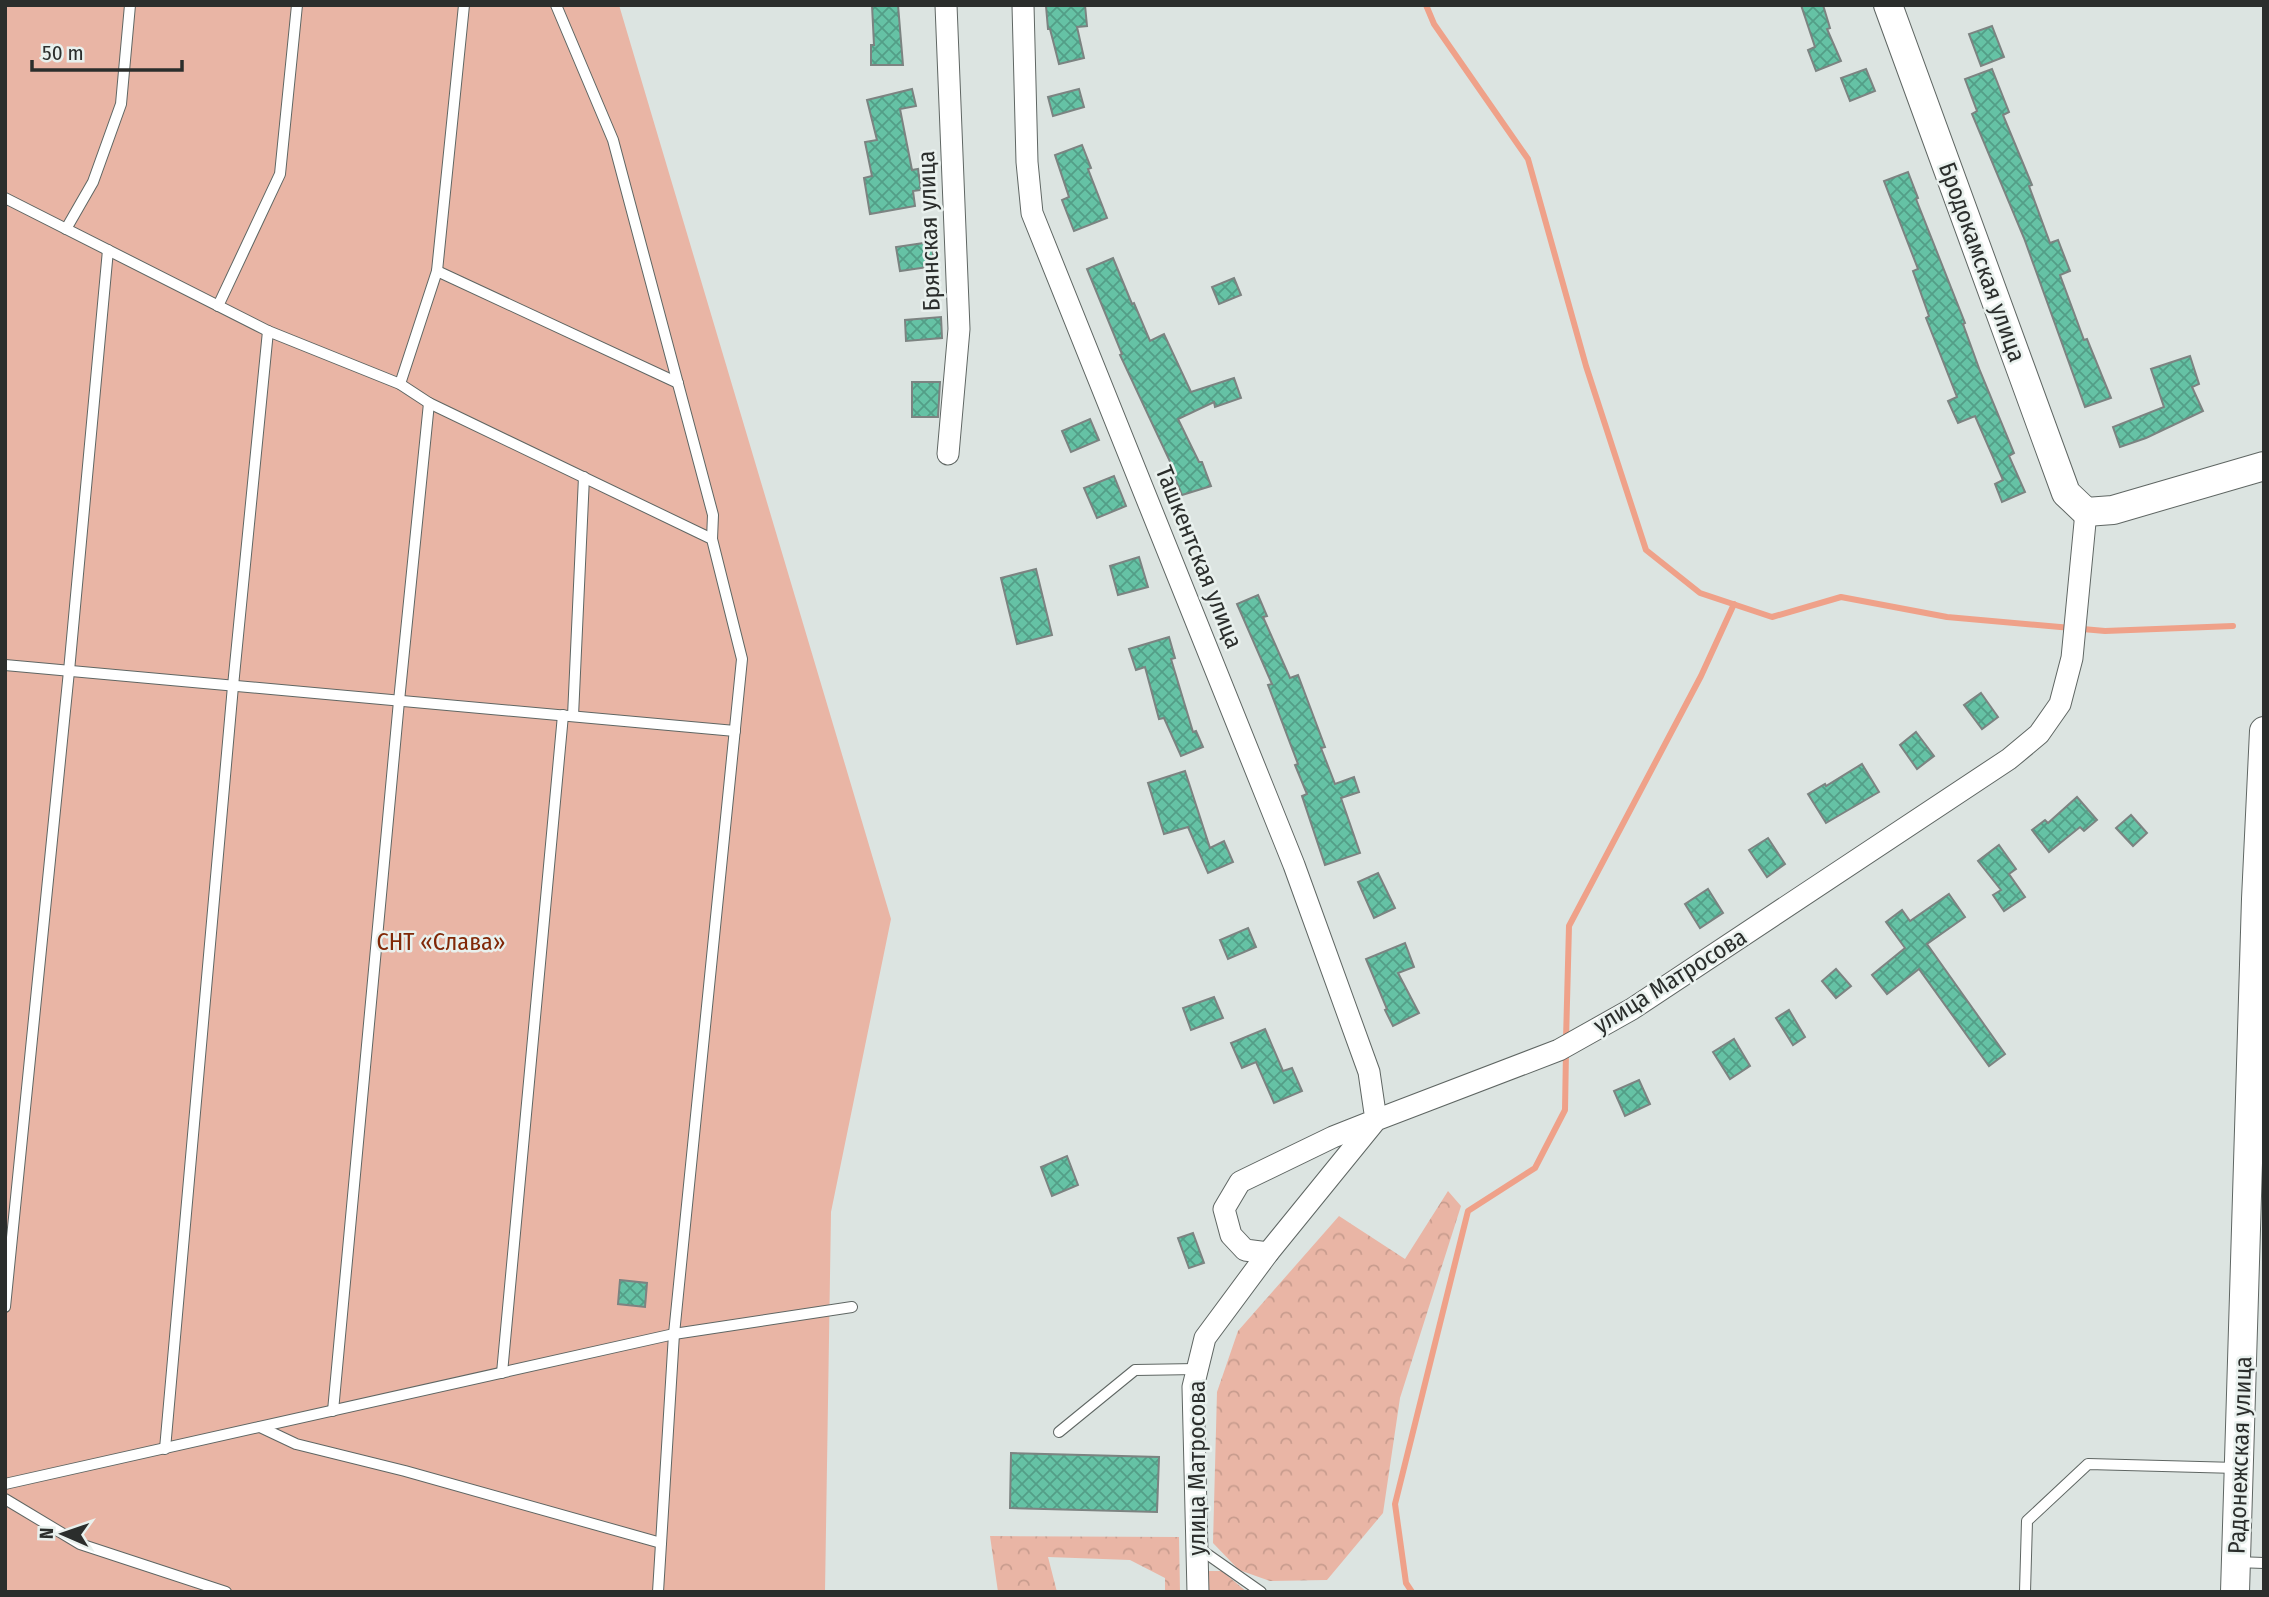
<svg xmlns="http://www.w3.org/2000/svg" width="2269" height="1597" viewBox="0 0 2269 1597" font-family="'Fira Sans Condensed',sans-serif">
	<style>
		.forest { fill: url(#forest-crowns) }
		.garden { fill: #e9b5a5 }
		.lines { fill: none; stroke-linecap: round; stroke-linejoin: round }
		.stream { stroke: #efa189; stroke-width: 6 }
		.building { fill: url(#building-cross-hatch); stroke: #7c8381; stroke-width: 2 }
		.lane-casing { stroke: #5f6663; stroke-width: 12 }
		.street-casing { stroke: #5f6663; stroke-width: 23 }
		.secondary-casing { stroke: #5f6663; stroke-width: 30 }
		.lane { stroke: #fff; stroke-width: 10 }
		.street { stroke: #fff; stroke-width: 21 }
		.secondary { stroke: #fff; stroke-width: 28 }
		.labels { text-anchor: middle; stroke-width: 5; stroke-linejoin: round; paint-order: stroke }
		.street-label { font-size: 24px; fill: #2b2e2c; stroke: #e9f1ee }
		.park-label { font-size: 24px; fill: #812807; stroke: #e9f1ee }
	</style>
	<defs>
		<pattern id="forest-crowns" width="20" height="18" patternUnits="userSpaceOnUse" patternTransform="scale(1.75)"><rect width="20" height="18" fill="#e9b5a5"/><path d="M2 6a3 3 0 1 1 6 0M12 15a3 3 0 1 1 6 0" fill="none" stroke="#c89c8e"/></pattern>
		<pattern id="building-cross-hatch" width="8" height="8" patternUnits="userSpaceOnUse" patternTransform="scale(1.75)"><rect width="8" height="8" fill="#65c2a5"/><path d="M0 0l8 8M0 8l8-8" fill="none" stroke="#539e87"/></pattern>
	</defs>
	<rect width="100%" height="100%" fill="#dce4e1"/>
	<g class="forest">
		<path d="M1448 1191 1461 1206 1400 1398 1383 1513 1327 1580 1270 1581 1239 1570 1213 1543 1217 1392 1238 1331 1339 1216 1405 1259Z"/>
		<path d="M990 1536 1179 1537 1180 1592H1165V1578L1130 1560 1048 1557 1057 1592H998Z"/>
		<path d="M1207 1571H1222L1247 1592H1207Z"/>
	</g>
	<path class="garden" d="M5 5H619L891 919 831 1212 825 1592H5Z"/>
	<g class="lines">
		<g class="stream">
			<path d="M1426 5 1434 24 1528 159 1586 366 1646 550 1700 593 1772 617 1841 597 1947 617 2105 631 2233 626"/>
			<path d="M1566 1040 1569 926 1701 676 1734 604"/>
			<path d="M1412 1592 1406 1583 1395 1504 1468 1211 1535 1168 1565 1110 1566 1051"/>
		</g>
	</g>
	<g class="building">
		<path d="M872 5H898L903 65H871V45H874Z"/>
		<path d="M1085 5 1087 26 1077 27 1084 58 1059 64 1050 29H1048L1046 6Z"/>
		<path d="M1801 5H1823L1830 28 1827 29 1841 61 1816 71 1808 50 1815 47Z"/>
		<path d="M1992 26 2004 57 1981 66 1969 34Z"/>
		<path d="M1866 69 1875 91 1850 101 1841 78Z"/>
		<path d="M1992 69 2009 112 2003 115 2032 185 2029 186 2050 243 2058 240 2070 271 2060 275 2084 340 2087 339 2111 398 2085 407 2024 238 1972 114 1977 111 1965 79Z"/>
		<path d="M912 89 916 106 900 109 912 170 918 169 921 190 913 191 915 206 870 214 864 178 872 176 865 142 877 140 867 100Z"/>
		<path d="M1079 89 1084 107 1053 116 1048 97Z"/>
		<path d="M1082 145 1091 168 1088 169 1107 218 1074 231 1062 200 1069 197 1055 155Z"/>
		<path d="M1908 172 1918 198 1916 199 1965 323 1963 324 1980 371 2014 453 2009 456 2025 492 2002 502 1995 484 2003 480 1975 416 1958 423 1948 401 1957 397 1926 318 1929 316 1913 271 1918 269 1884 181Z"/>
		<path d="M931 242 935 266 900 271 896 247Z"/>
		<path d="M1113 258 1132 304 1134 303 1150 341 1164 334 1191 392 1234 378 1241 398 1215 407 1214 402 1178 419 1199 462H1202L1211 486 1182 495 1172 471 1174 470 1120 355 1122 354 1087 269Z"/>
		<path d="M1234 278 1241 295 1219 304 1212 287Z"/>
		<path d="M941 317 942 338 906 341 905 320Z"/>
		<path d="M2190 356 2199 384 2192 387 2203 411 2146 438 2120 447 2113 427 2164 407 2151 369Z"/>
		<path d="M912 382H940L938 417H912Z"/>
		<path d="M1090 419 1099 440 1071 452 1062 431Z"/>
		<path d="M1114 476 1126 506 1097 518 1084 488Z"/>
		<path d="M1139 557 1148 587 1118 595 1110 566Z"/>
		<path d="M1036 569 1052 635 1017 644 1001 578Z"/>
		<path d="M1258 595 1267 616 1263 617 1290 678 1298 675 1325 747 1321 748 1335 784 1354 777 1359 792 1341 798 1360 853 1325 865 1302 796 1307 794 1295 765 1298 764 1268 685 1272 684 1237 604Z"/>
		<path d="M1169 637 1175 658 1171 659 1193 732 1196 731 1203 747 1181 756 1164 718 1159 719 1145 667 1136 670 1129 649Z"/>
		<path d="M1981 693 1998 717 1982 729 1964 705Z"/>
		<path d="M1916 732 1934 756 1917 769 1900 745Z"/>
		<path d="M1862 764 1879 792 1826 823 1808 794 1825 784 1826 786Z"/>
		<path d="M1185 771 1210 848 1224 841 1233 862 1208 873 1188 827 1164 834 1148 783Z"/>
		<path d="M2077 797 2097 820 2084 831 2080 827 2049 852 2032 830 2045 820 2048 823Z"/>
		<path d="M2131 815 2147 833 2133 846 2116 828Z"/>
		<path d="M1768 838 1785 864 1767 877 1749 850Z"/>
		<path d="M1999 845 2016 869 2009 874 2025 897 2004 911 1993 895 2001 890 1978 861Z"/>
		<path d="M1378 873 1395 908 1374 918 1358 882Z"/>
		<path d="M1708 889 1723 913 1700 928 1685 904Z"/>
		<path d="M1949 894 1965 917 1927 944 2005 1054 1989 1066 1919 969 1887 994 1872 975 1905 948 1886 922 1902 910 1910 921Z"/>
		<path d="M1248 928 1256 947 1228 959 1220 940Z"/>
		<path d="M1405 943 1414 967 1398 973 1419 1013 1393 1026 1385 1010 1387 1009 1366 959Z"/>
		<path d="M1836 969 1851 986 1836 998 1822 981Z"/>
		<path d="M1214 997 1223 1018 1191 1030 1183 1008Z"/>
		<path d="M1789 1010 1805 1037 1793 1045 1776 1018Z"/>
		<path d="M1265 1029 1283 1071 1292 1068 1302 1091 1274 1103 1256 1062 1242 1068 1231 1043Z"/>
		<path d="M1734 1039 1750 1066 1730 1079 1713 1052Z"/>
		<path d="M1639 1080 1650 1104 1625 1116 1614 1091Z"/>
		<path d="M1067 1156 1078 1185 1052 1196 1041 1167Z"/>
		<path d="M1193 1233 1204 1263 1189 1268 1178 1238Z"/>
		<path d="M620 1280 647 1283 645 1307 618 1304Z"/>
		<path d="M1011 1453 1159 1457 1157 1512 1010 1508Z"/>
	</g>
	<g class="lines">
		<g class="lane-casing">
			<g id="lane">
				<path d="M556 5 613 140 713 515 712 539"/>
				<path d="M5 198 268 331 400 384 429 403 712 539 742 659 674 1334 658 1592"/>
				<path d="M66 229 93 182 121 104 130 5"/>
				<path d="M437 271 678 383"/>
				<path d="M218 306 280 174 297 5"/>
				<path d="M400 384 437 271 464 5"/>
				<path d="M5 665 735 731"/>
				<path d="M573 716 584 477"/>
				<path d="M5 1307 69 671 108 250"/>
				<path d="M502 1373 563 715"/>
				<path d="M333 1411 399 701 429 403"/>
				<path d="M260 1427 296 1444 405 1471 661 1543"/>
				<path d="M1059 1432 1135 1370 1197 1369"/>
				<path d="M165 1449 233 686 268 331"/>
				<path d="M5 1484 674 1334 852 1307"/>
				<path d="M5 1499 80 1544 226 1592"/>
				<path d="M1197 1547 1261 1592"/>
				<path d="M2236 1562 2264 1563"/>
				<path d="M2025 1592 2027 1521 2088 1464 2237 1468"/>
			</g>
		</g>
		<g class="street-casing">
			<g id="street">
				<path d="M946 5 959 329 948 454"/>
				<path d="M1023 5 1027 162 1032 213 1294 865 1369 1072 1376 1120 1333 1137 1240 1182 1224 1209 1231 1235 1245 1250 1268 1253"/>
				<path d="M1198 1592 1193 1387 1205 1338 1268 1253 1376 1120 1559 1050 1632 1009 2009 759 2039 734 2060 704 2072 658 2086 512"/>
			</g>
		</g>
		<g class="secondary-casing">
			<g id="secondary">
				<path d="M1888 5 2066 493 2086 512 2113 510 2264 466"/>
				<path d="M2235 1592 2256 899 2264 731"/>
			</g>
		</g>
		<use href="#lane" class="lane"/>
		<use href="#street" class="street"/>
		<use href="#secondary" class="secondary"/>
	</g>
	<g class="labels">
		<g class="street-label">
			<text transform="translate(929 231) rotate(-92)" y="8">Брянская улица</text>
			<text transform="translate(1982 262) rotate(70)" y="8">Бродокамская улица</text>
			<text transform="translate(1199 557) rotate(68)" y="8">Ташкентская улица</text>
			<text transform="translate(1670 981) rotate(-32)" y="8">улица Матросова</text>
			<text transform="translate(2240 1455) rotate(-88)" y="8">Радонежская улица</text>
			<text transform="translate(1197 1468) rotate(-90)" y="8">улица Матросова</text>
		</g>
		<g class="park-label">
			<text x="441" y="950">СНТ «Слава»</text>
		</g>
	</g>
	<rect width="2269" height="1597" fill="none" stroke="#2b2e2c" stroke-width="14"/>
	<g transform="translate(63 1534) rotate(272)" stroke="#e9f1ee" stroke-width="5" paint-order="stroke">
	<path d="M0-5L12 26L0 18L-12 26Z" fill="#2b2e2c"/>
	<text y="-10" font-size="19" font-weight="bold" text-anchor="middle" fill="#2b2e2c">N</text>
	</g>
	<path d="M32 60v10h150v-10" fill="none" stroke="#2b2e2c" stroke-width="3.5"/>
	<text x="42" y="60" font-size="21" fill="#2b2e2c" stroke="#e9f1ee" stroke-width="5" paint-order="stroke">50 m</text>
</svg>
